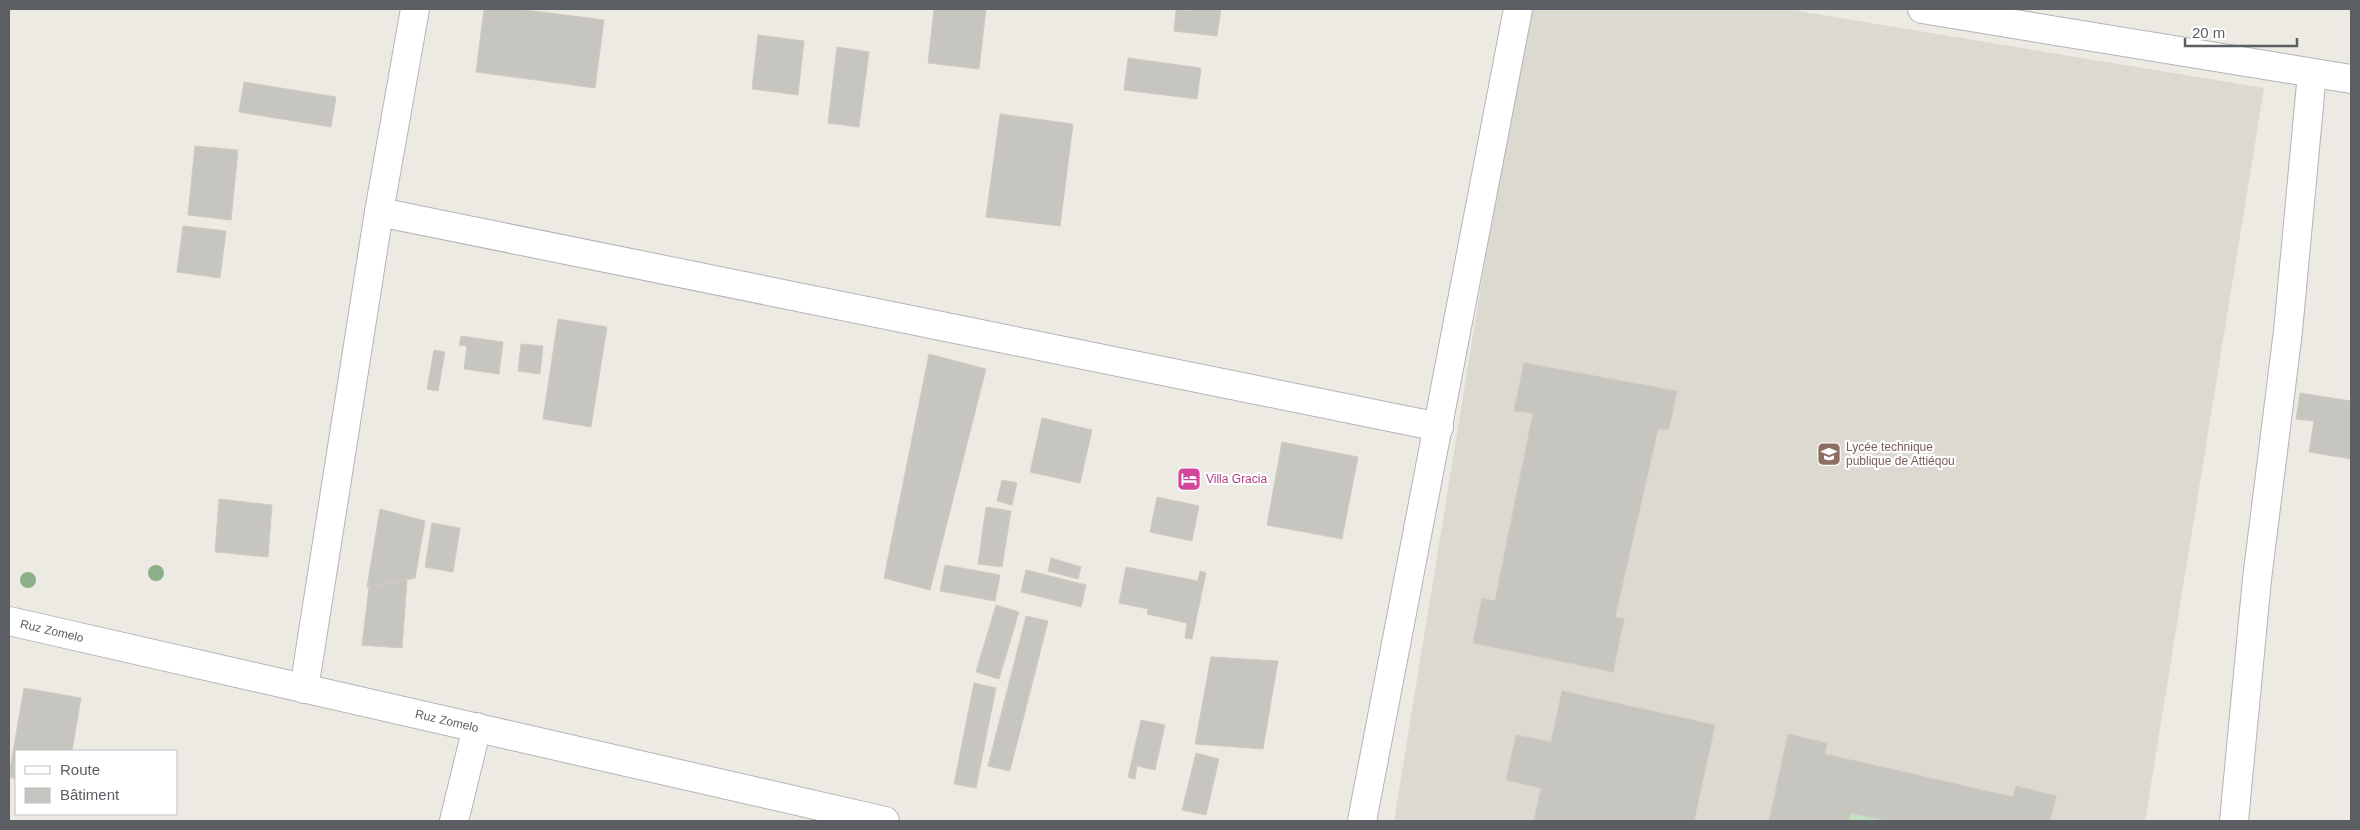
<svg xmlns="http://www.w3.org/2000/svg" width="2360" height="830" viewBox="0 0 2360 830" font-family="Arial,sans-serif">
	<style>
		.education { fill: #dcd9d1 }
		.green { fill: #c1e1c1 }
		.building { fill: #c7c5c0; stroke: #d0cbc1 }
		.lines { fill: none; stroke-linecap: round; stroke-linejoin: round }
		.minor-casing { stroke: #b3b4b8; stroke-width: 30 }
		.minor { stroke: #fff; stroke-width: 28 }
		.tree { fill: #8baf89 }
		.labels { text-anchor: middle; stroke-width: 4.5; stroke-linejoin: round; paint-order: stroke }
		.education-label { font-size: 12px; fill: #785e54; stroke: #fff; text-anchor: start }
		.hotel-label { font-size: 12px; fill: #b23c85; stroke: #fff; text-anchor: start }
		.street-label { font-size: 12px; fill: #5b5e62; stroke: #fff }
	</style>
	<rect width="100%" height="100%" fill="#eceae2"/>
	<path class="education" d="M1526 9H1786L2264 88 2145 821H1394Z"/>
	<path class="green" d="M1850 813 1889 821H1849Z"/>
	<g class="building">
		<path d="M484 9H518L604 20 595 88 476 72Z"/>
		<path d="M934 9H986L979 69 928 63Z"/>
		<path d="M1176 9 1192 11V9H1221L1217 36 1174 31Z"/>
		<path d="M758 35 804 41 798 95 752 89Z"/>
		<path d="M837 47 869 52 859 127 828 123Z"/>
		<path d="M1128 58 1201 68 1197 99 1124 90Z"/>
		<path d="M244 82 336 97 331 127 239 112Z"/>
		<path d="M1000 114 1073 124 1060 226 986 217Z"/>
		<path d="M195 146 238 150 231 220 188 215Z"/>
		<path d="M183 226 226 231 220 278 177 272Z"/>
		<path d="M558 319 607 327 591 427 543 419Z"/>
		<path d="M461 336 503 342 499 374 464 369 467 346 459 345Z"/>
		<path d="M521 344 543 346 540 374 518 371Z"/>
		<path d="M434 350 445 352 438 391 427 389Z"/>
		<path d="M929 354 986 369 930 590 884 578Z"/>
		<path d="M1524 363 1677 391 1669 429H1658L1615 617 1624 619 1613 672 1473 643 1482 598 1495 601 1533 413 1514 411Z"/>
		<path d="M2300 393 2351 401V459L2309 452 2314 421 2296 419Z"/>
		<path d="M1042 418 1092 430 1080 483 1030 472Z"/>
		<path d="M1282 442 1358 457 1342 539 1267 525Z"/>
		<path d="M1002 480 1017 483 1012 505 997 501Z"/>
		<path d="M1157 497 1199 506 1192 541 1150 532Z"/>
		<path d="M219 499 272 505 268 557 215 552Z"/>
		<path d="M986 507 1011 511 1002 567 978 564Z"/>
		<path d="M380 509 425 521 415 578 367 587Z"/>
		<path d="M432 523 460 528 453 572 425 567Z"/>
		<path d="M1051 558 1081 567 1078 579 1048 571Z"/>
		<path d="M945 565 1000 575 995 601 940 591Z"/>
		<path d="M1126 567 1198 581 1200 571 1206 573 1192 639 1185 638 1187 623 1147 614 1148 609 1119 603Z"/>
		<path d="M1026 570 1086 585 1081 607 1021 592Z"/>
		<path d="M407 580 402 648 362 645 369 587Z"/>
		<path d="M996 605 1019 612 999 679 976 672Z"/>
		<path d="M1026 616 1048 621 1010 771 988 766Z"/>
		<path d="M1211 657 1278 661 1263 749 1195 744Z"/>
		<path d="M974 683 996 688 976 788 954 784Z"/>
		<path d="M24 688 81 698 72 751H16V779L9 777V775Z"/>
		<path d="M1562 691 1715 725 1694 821H1534L1541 788 1506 780 1516 735 1551 742Z"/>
		<path d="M1141 720 1165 725 1155 770 1137 766 1135 779 1128 777Z"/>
		<path d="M1788 734 1827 743 1825 754 2013 797 2016 786 2056 796 2050 821H1889L1850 813 1849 821H1769Z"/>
		<path d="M1196 753 1219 759 1206 815 1182 810Z"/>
	</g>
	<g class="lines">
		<g class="minor-casing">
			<g id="minor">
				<path d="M1922 9 2351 79"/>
				<path d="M379 212 1439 427"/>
				<path d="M9 621 885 821"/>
				<path d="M304 689 379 212 415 9"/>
				<path d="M454 821 477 727"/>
				<path d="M1362 821 1518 9"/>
				<path d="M2234 821 2257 579 2288 331 2312 73"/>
			</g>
		</g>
		<use href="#minor" class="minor"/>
	</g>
	<g class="tree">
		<circle cx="156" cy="573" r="8"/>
		<circle cx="28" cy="580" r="8"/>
	</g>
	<defs>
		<g id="school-square" transform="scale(1.25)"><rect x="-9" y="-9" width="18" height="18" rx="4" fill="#8d6e63" stroke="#fff"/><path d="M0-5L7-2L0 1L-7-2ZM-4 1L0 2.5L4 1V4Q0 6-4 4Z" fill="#fff"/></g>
		<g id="hotel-square" transform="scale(1.25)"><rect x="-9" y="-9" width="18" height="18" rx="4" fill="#d1479c" stroke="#fff"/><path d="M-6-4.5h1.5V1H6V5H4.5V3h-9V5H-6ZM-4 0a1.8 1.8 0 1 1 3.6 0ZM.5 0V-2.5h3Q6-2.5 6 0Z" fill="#fff"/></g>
	</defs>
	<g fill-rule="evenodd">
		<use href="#school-square" x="1829" y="454"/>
		<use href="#hotel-square" x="1189" y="479"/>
	</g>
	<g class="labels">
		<g class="education-label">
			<text x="1846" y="451">Lycée technique<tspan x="1846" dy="14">publique de Attiéqou</tspan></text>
		</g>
		<g class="hotel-label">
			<text x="1206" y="483">Villa Gracia</text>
		</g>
		<g class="street-label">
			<text transform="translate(52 631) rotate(13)" y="4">Ruz Zomelo</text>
			<text transform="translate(447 721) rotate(13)" y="4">Ruz Zomelo</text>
		</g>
	</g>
	<rect width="2360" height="830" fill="none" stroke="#5b5e62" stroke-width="20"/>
	<rect x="15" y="750" width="162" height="65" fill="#ffffff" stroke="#bdbfc0"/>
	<rect x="25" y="766" width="25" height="8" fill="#ffffff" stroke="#bdbfc0"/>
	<text x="60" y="775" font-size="15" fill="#5b5e62">Route</text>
	<rect x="25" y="788" width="25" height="15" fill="#c7c5c0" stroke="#bdbfc0"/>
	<text x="60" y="800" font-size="15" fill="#5b5e62">Bâtiment</text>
	<path d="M2185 38v8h112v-8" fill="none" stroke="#5b5e62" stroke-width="2.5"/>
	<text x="2192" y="38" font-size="15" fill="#5b5e62" stroke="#ffffff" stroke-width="4" paint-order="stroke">20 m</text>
</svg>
